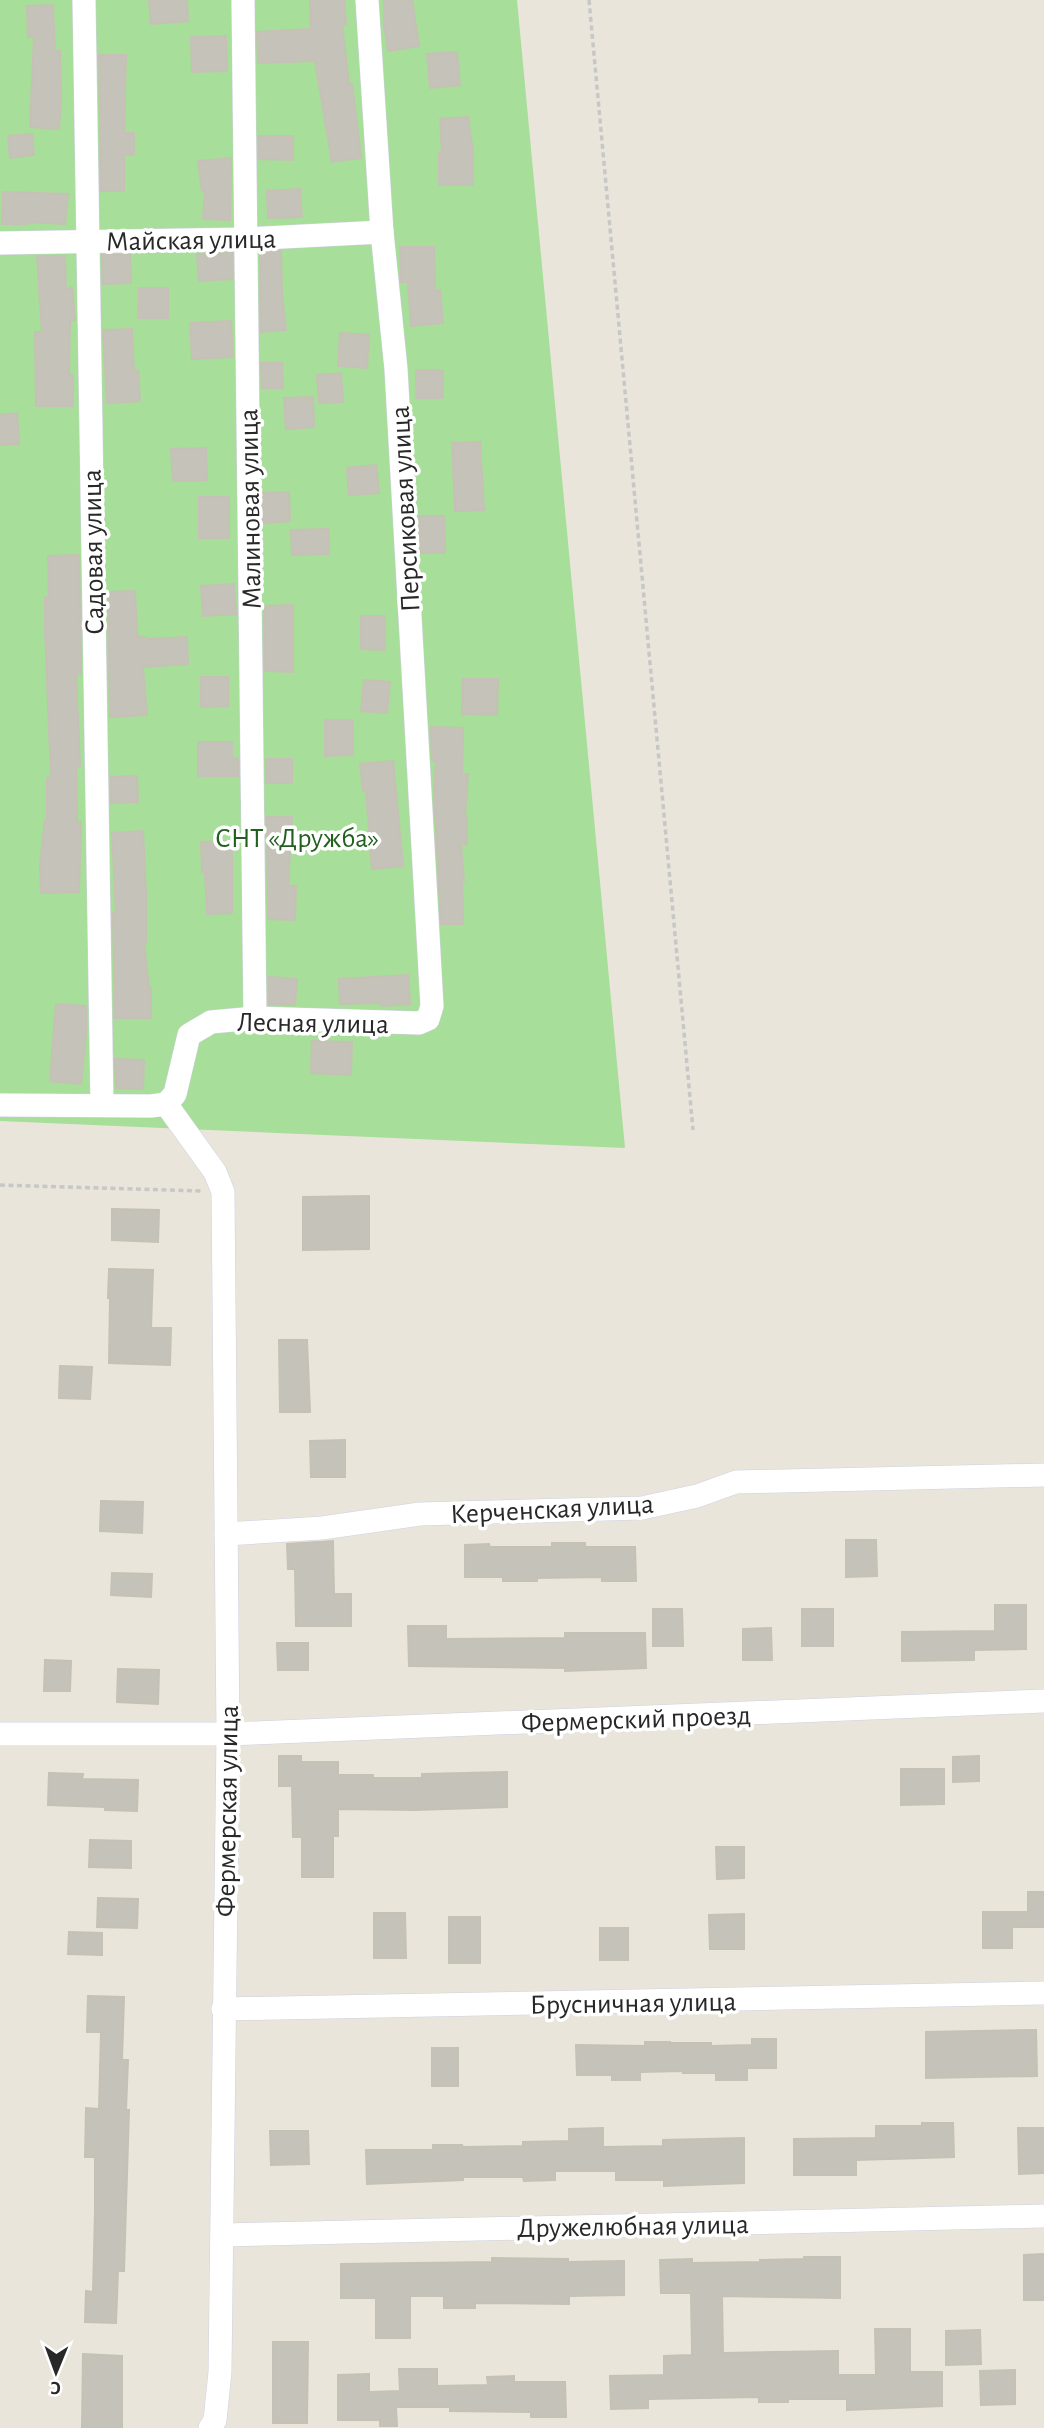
<svg xmlns="http://www.w3.org/2000/svg" width="1044" height="2428" viewBox="0 0 1044 2428" font-family="'Alegreya Sans',sans-serif">
	<style>
		.green { fill: #a7de99 }
		.building { fill: #c5c2ba; stroke: #c5c1b4; stroke-width: 2 }
		.lines { fill: none; stroke-linecap: round; stroke-linejoin: round }
		.street-casing { stroke: #cfd0e0; stroke-width: 24 }
		.path { stroke: #c7c7c7; stroke-width: 3.5; stroke-dasharray: 5 3.5; stroke-linecap: butt }
		.street { stroke: #fff; stroke-width: 23 }
		.labels { text-anchor: middle; stroke-width: 7; stroke-linejoin: round; paint-order: stroke }
		.street-label { font-size: 28px; fill: #282828; stroke: #fff }
		.park-label { font-size: 28px; fill: #22601d; stroke: #fff }
	</style>
	<rect width="100%" height="100%" fill="#eae5da"/>
	<path class="green" d="M0 0H517L625 1148 0 1121Z"/>
	<g class="building">
		<path d="M149 0H187L188 21 151 24Z"/>
		<path d="M310 0H344L346 24H342L349 84H352L361 158 332 162 315 61 258 63 257 32 311 29Z"/>
		<path d="M384 0H412L419 46 388 51 384 24Z"/>
		<path d="M53 5 55 51H60L61 102 59 129 30 127 34 36 28 37 27 6Z"/>
		<path d="M226 36 227 71 192 72 191 37Z"/>
		<path d="M457 52 460 85 430 88 427 54Z"/>
		<path d="M99 55H126L124 133H134V154L124 155V191H101Z"/>
		<path d="M468 117 473 153V185H439V153H442L440 119Z"/>
		<path d="M32 134 34 155 10 158 8 136Z"/>
		<path d="M259 136H293V160L259 159Z"/>
		<path d="M231 158 230 220 203 219 205 191H202L198 161Z"/>
		<path d="M300 189 302 217 268 218 267 191Z"/>
		<path d="M3 192 68 194 65 224 27 222V224H2Z"/>
		<path d="M400 247H434L435 291 440 290 443 323 411 326 408 282H401Z"/>
		<path d="M281 251 282 294 286 330 261 332 260 252Z"/>
		<path d="M232 253V279L199 281 197 254Z"/>
		<path d="M102 255H130L131 283 103 284Z"/>
		<path d="M37 256H65L66 289 72 288 75 320 70 321 69 375H73V406H36L35 332H42Z"/>
		<path d="M139 288H168V318H138Z"/>
		<path d="M231 321 233 357 192 359 190 323Z"/>
		<path d="M132 329 134 372 138 371 140 401 107 403 103 330Z"/>
		<path d="M340 333 369 335 367 368 338 366Z"/>
		<path d="M261 363H282L283 388H262Z"/>
		<rect x="416" y="370" width="27" height="28"/>
		<path d="M341 373 343 402 319 403 317 375Z"/>
		<path d="M313 397 314 427 286 429 284 398Z"/>
		<path d="M17 413 19 444 0 445V415Z"/>
		<path d="M480 442 484 510 455 511 452 443Z"/>
		<path d="M206 448 207 480 173 481 171 449Z"/>
		<path d="M376 465 379 493 349 495 347 468Z"/>
		<path d="M289 492 290 521 263 523V493Z"/>
		<rect x="199" y="497" width="30" height="41"/>
		<path d="M419 516H444L445 553H420Z"/>
		<path d="M328 529 329 554 292 555 291 530Z"/>
		<path d="M79 555 81 674H76L80 766 76 767 77 822H81L79 892 41 893 40 864 45 820H47V778H51L45 629V597H49L48 556Z"/>
		<path d="M234 584 236 614 203 616 201 586Z"/>
		<path d="M135 591 137 636 150 639 187 637 188 664 143 667 147 715 110 717 108 592Z"/>
		<path d="M293 605V672L265 671 264 606Z"/>
		<path d="M361 616H385V650L361 649Z"/>
		<path d="M201 677H228V706L201 707Z"/>
		<path d="M463 679H498L497 715 462 714Z"/>
		<path d="M364 680 390 682 387 713 361 711Z"/>
		<path d="M325 720H352L353 755 325 756Z"/>
		<path d="M431 727 463 728 462 774H468L465 816H467V844H461L464 881H462L463 924H441L434 790 436 761H432Z"/>
		<path d="M198 742H232V758L238 759V776H198Z"/>
		<rect x="266" y="759" width="26" height="24"/>
		<path d="M393 761 403 866 372 869 366 791H363L360 764Z"/>
		<path d="M137 776 138 802 111 803V777Z"/>
		<path d="M267 817H292L288 886H296L295 920 268 919Z"/>
		<path d="M143 831 146 894V942H144L149 988H151V1018H115L113 913H116L112 833Z"/>
		<path d="M232 841V913L207 914 205 872H202L201 842Z"/>
		<path d="M408 975 410 1004 382 1006V1003L340 1004 339 979Z"/>
		<path d="M269 977 297 979 295 1005 269 1004Z"/>
		<path d="M56 1004 86 1006V1034L81 1084 50 1081Z"/>
		<path d="M312 1041 352 1042 351 1075 311 1073Z"/>
		<path d="M115 1059 144 1060 143 1089 116 1088Z"/>
		<path d="M369 1196V1249L303 1250V1197Z"/>
		<path d="M112 1209 159 1210 158 1242 112 1240Z"/>
		<path d="M109 1269 153 1270 151 1328H171L170 1365 109 1363 110 1298H108Z"/>
		<path d="M279 1340H307L310 1412H280Z"/>
		<path d="M60 1366 92 1367 90 1399 59 1398Z"/>
		<path d="M345 1440V1477H311L310 1441Z"/>
		<path d="M101 1501 143 1502 142 1533 100 1531Z"/>
		<path d="M846 1540H876L877 1576 846 1577Z"/>
		<path d="M333 1541 334 1594H351V1626H296L295 1569H288L287 1544Z"/>
		<path d="M552 1543H585V1547H635L636 1581H602V1577L537 1578V1581H503V1577H465V1545L489 1544 490 1547H552Z"/>
		<path d="M112 1573 152 1574 151 1597 111 1595Z"/>
		<path d="M995 1605H1026V1649L974 1650V1660L902 1661V1632L995 1631Z"/>
		<path d="M653 1609H682L683 1646H653Z"/>
		<rect x="802" y="1609" width="31" height="37"/>
		<path d="M408 1626H446V1639L565 1638V1633H645L646 1668 565 1671V1668L409 1666Z"/>
		<path d="M771 1628 772 1660H743V1629Z"/>
		<path d="M277 1643H308V1670H278Z"/>
		<path d="M45 1660 71 1661 70 1691H44Z"/>
		<path d="M118 1669 159 1670 158 1704 117 1702Z"/>
		<path d="M279 1756H301V1762H338V1775H373V1778H422V1774L507 1772V1807L415 1810 338 1809V1836H333V1877H302V1837H293L292 1786H279Z"/>
		<path d="M979 1756V1781L953 1782V1757Z"/>
		<path d="M901 1769H944V1804L901 1805Z"/>
		<path d="M49 1773 83 1774 82 1779 138 1780 137 1811 105 1810V1807L48 1805Z"/>
		<path d="M90 1840 131 1841V1868L89 1867Z"/>
		<path d="M716 1847H744V1878L717 1879Z"/>
		<path d="M1028 1892H1044V1927H1012V1948H983V1912H1028Z"/>
		<path d="M98 1898 138 1899 137 1928 97 1927Z"/>
		<path d="M374 1913H405L406 1958H374Z"/>
		<path d="M744 1914V1949H710L709 1915Z"/>
		<rect x="449" y="1917" width="31" height="46"/>
		<rect x="600" y="1928" width="28" height="32"/>
		<path d="M69 1932 102 1933V1955L68 1954Z"/>
		<path d="M88 1996 124 1997 122 2060H128L126 2110H129L124 2271H118L116 2323 85 2322 86 2291 93 2292 95 2212V2157H85L86 2108 99 2109 101 2032H87Z"/>
		<path d="M1036 2030 1037 2076 926 2078V2032Z"/>
		<path d="M752 2039H776V2068H747V2080H716V2073H683V2071L640 2072V2080H612V2075H577L576 2045 645 2046V2042H670V2043H711V2046L752 2045Z"/>
		<rect x="432" y="2048" width="26" height="38"/>
		<path d="M922 2123H953L954 2157 856 2160V2175H794V2139L876 2138V2126H922Z"/>
		<path d="M603 2128V2147L663 2146V2140L744 2138V2183L664 2186V2180H616V2171H555V2180L524 2181 523 2177H463V2180L367 2184 366 2150H433V2145H462L463 2147 523 2146V2142L569 2141V2129Z"/>
		<path d="M1018 2128H1044V2173L1019 2174Z"/>
		<path d="M270 2131H308L309 2164 271 2165Z"/>
		<path d="M1044 2254V2300H1024V2255Z"/>
		<path d="M804 2257H840V2298L722 2296 723 2353 838 2351V2375H876L875 2329H910V2372H942V2406L847 2410V2399H788V2402H759V2397L648 2399V2408L611 2409 610 2376 664 2375V2356L692 2355 691 2293H661L660 2260 692 2259V2263L760 2262V2260L804 2259Z"/>
		<path d="M492 2258 568 2259V2262L624 2261V2295L569 2296V2304L475 2303V2308H444V2296H410V2338H376V2298H341V2264L492 2262Z"/>
		<path d="M980 2330 981 2364 946 2365V2331Z"/>
		<path d="M273 2342H308L307 2423H273Z"/>
		<path d="M83 2354 122 2356V2428H82Z"/>
		<path d="M399 2369H437V2386L488 2385 487 2377 514 2376V2382H565L566 2417H531V2412L450 2411V2407H396L397 2426H380V2420H338V2375L369 2374V2392L400 2391Z"/>
		<path d="M1015 2370V2404L981 2405 980 2371Z"/>
	</g>
	<g class="lines">
		<g class="street-casing">
			<g id="street">
				<path d="M84 0 102 1105"/>
				<path d="M243 0 255 1018"/>
				<path d="M0 243 246 239 382 232"/>
				<path d="M166 1104 215 1172 223 1192 228 1734 220 2372 215 2420 210 2428"/>
				<path d="M0 1105 151 1106 166 1104 175 1094 189 1035 211 1022 255 1018 419 1023 428 1019 432 1006 396 369 382 232 367 0"/>
				<path d="M226 1534 322 1528 420 1514 642 1508 697 1496 736 1482 1044 1475"/>
				<path d="M0 1734H228L1044 1701"/>
				<path d="M223 2009 1044 1993"/>
				<path d="M222 2235 1044 2216"/>
			</g>
		</g>
		<g class="path">
			<path d="M589 0 693 1130"/>
			<path d="M0 1185 201 1191"/>
		</g>
		<use href="#street" class="street"/>
	</g>
	<g class="labels">
		<g class="street-label">
			<text transform="translate(191 239) rotate(-1)" y="10">Майская улица</text>
			<text transform="translate(249 509) rotate(-91)" y="10">Малиновая улица</text>
			<text transform="translate(404 509) rotate(-93)" y="10">Персиковая улица</text>
			<text transform="translate(92 552) rotate(-91)" y="10">Садовая улица</text>
			<text transform="translate(313 1022) rotate(1)" y="10">Лесная улица</text>
			<text transform="translate(552 1508) rotate(-3)" y="10">Керченская улица</text>
			<text transform="translate(636 1718) rotate(-2)" y="10">Фермерский проезд</text>
			<text transform="translate(226 1811) rotate(-89)" y="10">Фермерская улица</text>
			<text transform="translate(633 2002) rotate(-1)" y="10">Брусничная улица</text>
			<text transform="translate(633 2225) rotate(-1)" y="10">Дружелюбная улица</text>
		</g>
		<g class="park-label">
			<text x="297" y="847">СНТ «Дружба»</text>
		</g>
	</g>
	<g transform="translate(56 2372) rotate(181)" stroke="#ffffff" stroke-width="5" paint-order="stroke">
	<path d="M0-5L12 26L0 18L-12 26Z" fill="#282828"/>
	<text y="-10" font-size="19" font-weight="bold" text-anchor="middle" fill="#282828">С</text>
	</g>
</svg>
